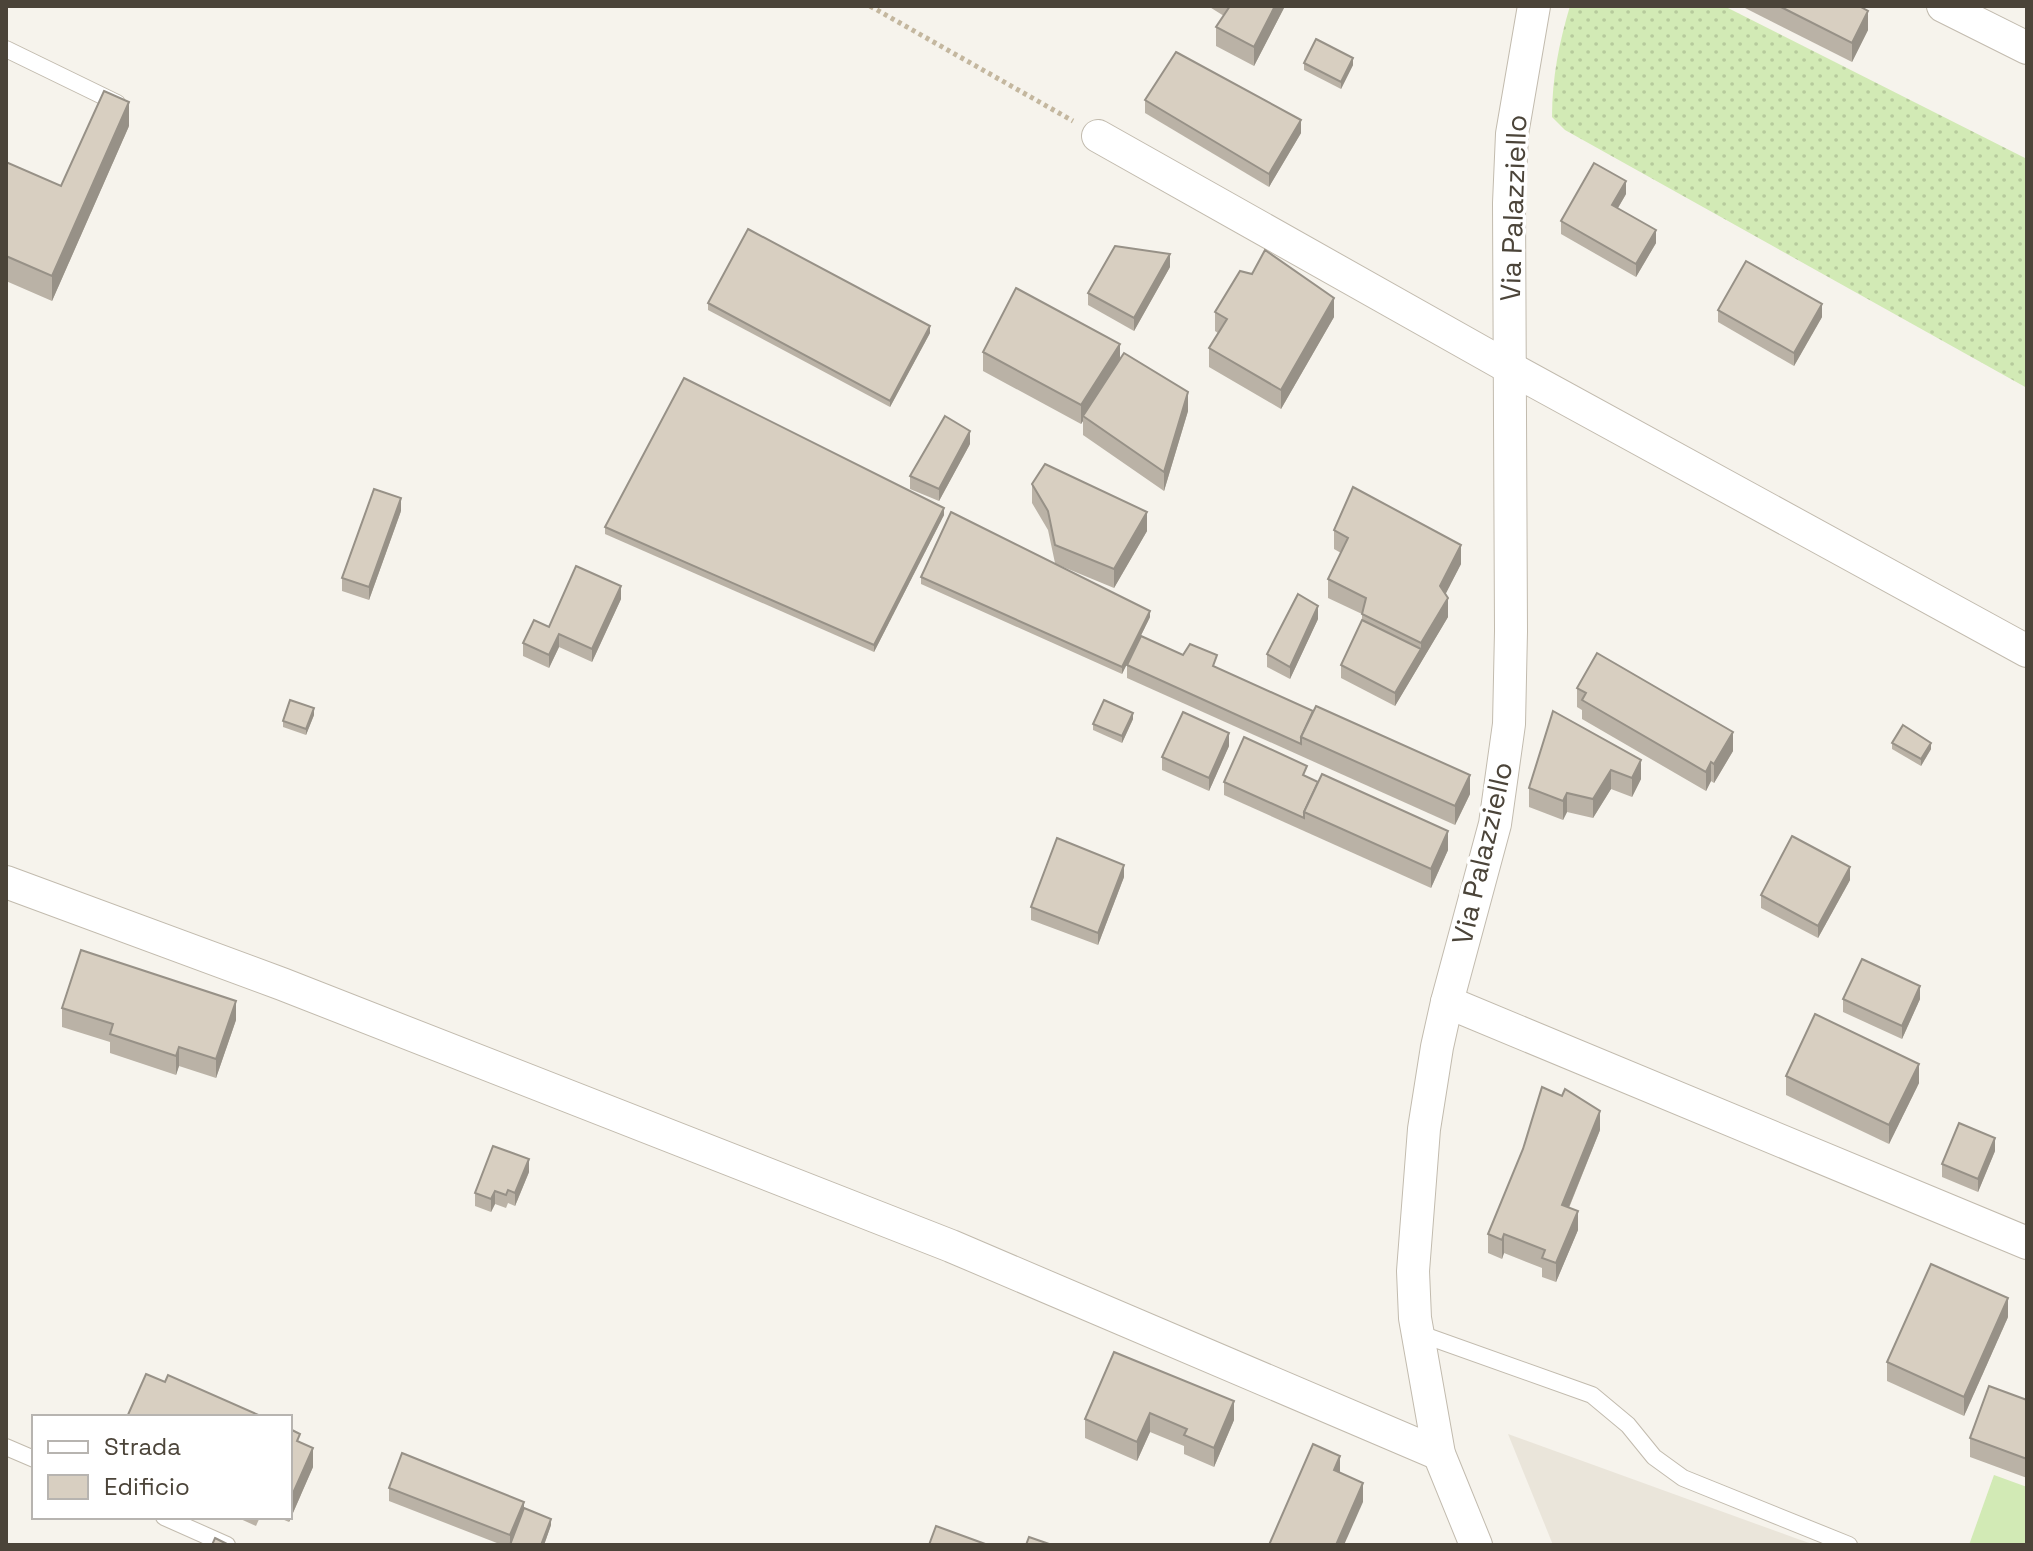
<svg xmlns="http://www.w3.org/2000/svg" width="2033" height="1551" viewBox="0 0 2033 1551" font-family="'Space Grotesk',sans-serif">
	<style>
		.residential { fill: #eae5da }
		.grass { fill: url(#grass-dots) }
		.park { fill: #d2eab5 }
		.lines { fill: none; stroke-linecap: round; stroke-linejoin: round }
		.lane-casing { stroke: #c2bbae; stroke-width: 18 }
		.street-casing { stroke: #c2bbae; stroke-width: 34 }
		.path { stroke: #c4b79f; stroke-width: 5; stroke-dasharray: 4 4; stroke-linecap: butt }
		.lane { stroke: #fff; stroke-width: 16 }
		.street { stroke: #fff; stroke-width: 32 }
		.wall { fill: #bab2a6 }
		.shaded-wall { fill: #979187 }
		.building { fill: #d8cfc1; stroke: #979187; stroke-width: 2 }
		.labels { text-anchor: middle; stroke-width: 7; stroke-linejoin: round; paint-order: stroke }
		.street-label { font-size: 28px; fill: #4b4439; stroke: #fff }
	</style>
	<defs>
		<pattern id="grass-dots" width="8" height="8" patternUnits="userSpaceOnUse" patternTransform="scale(2)"><rect width="8" height="8" fill="#d2eab5"/><path d="M2 2h.1M6 6h.1" fill="none" stroke="#b6ca9c" stroke-width="1.8" stroke-linecap="round"/></pattern>
	</defs>
	<rect width="100%" height="100%" fill="#f6f3ec"/>
	<path class="residential" d="M1508 1434 1795 1538 1815 1545H1553Z"/>
	<path class="grass" d="M1570 6H1724L2027 159V388L1565 130 1552 117C1552 78 1559 43 1570 6Z"/>
	<path class="park" d="M1994 1475 2027 1487V1545H1969Z"/>
	<g class="lines">
		<g class="lane-casing">
			<g id="lane">
				<path d="M6 49 117 103"/>
				<path d="M1418 1333 1592 1395 1628 1425 1654 1457 1683 1478 1849 1545"/>
				<path d="M6 1447 34 1459"/>
				<path d="M164 1517 227 1545"/>
			</g>
		</g>
		<g class="street-casing">
			<g id="street">
				<path d="M1943 6 2027 48"/>
				<path d="M1098 136 1510 368 2027 651"/>
				<path d="M6 882 282 984 951 1246 1439 1454"/>
				<path d="M1447 1002 2027 1243"/>
				<path d="M1476 1545 1439 1454 1415 1318 1413 1271 1424 1129 1437 1047 1447 1002 1495 824 1509 724 1511 631 1509 203 1512 134 1534 6"/>
			</g>
		</g>
		<path class="path" d="M870 6 1073 121"/>
		<use href="#lane" class="lane"/>
		<use href="#street" class="street"/>
	</g>
	<g class="wall">
		<path d="M1208 6H1285L1254 66 1216 46V27L1224 16Z"/>
		<path d="M1745 6H1859L1868 30 1852 62 1745 8Z"/>
		<path d="M1304 63 1353 65 1341 89 1304 70Z"/>
		<path d="M1145 100 1301 133 1269 187 1145 113Z"/>
		<path d="M129 126 52 301 6 281V162L61 186Z"/>
		<path d="M1626 194 1618 208 1656 243 1636 277 1561 234V221Z"/>
		<path d="M1170 267 1134 331 1088 305V293Z"/>
		<path d="M708 303 930 333 890 407 708 310Z"/>
		<path d="M1718 310 1822 317 1794 366 1718 322Z"/>
		<path d="M1215 312 1334 317 1281 409 1209 367V348L1218 333 1215 331Z"/>
		<path d="M983 352 1120 359 1188 411 1164 491 1083 435V421L1081 424 983 371Z"/>
		<path d="M970 444 939 501 910 489V476Z"/>
		<path d="M1032 484 1147 531 1114 588 1056 564 1150 617 1122 674 921 584V577L1055 563 1048 530 1032 503Z"/>
		<path d="M401 511 369 600 342 591V578Z"/>
		<path d="M944 515 874 652 605 534V527Z"/>
		<path d="M1334 530 1461 564 1445 594 1448 617 1395 706 1341 678V665L1362 620V614L1328 598V579L1341 553 1334 549Z"/>
		<path d="M621 599 592 662 559 647 549 668 523 656V643L549 627Z"/>
		<path d="M1318 619 1290 679 1267 667V654Z"/>
		<path d="M1183 655 1217 668 1470 794 1455 825 1127 678V665Z"/>
		<path d="M1577 688 1733 751 1714 783 1711 781 1706 791 1582 719V710L1577 707Z"/>
		<path d="M1553 711 1641 779 1632 797 1611 789 1593 818 1567 812 1563 820 1529 807V788Z"/>
		<path d="M314 715 306 735 283 727V721Z"/>
		<path d="M1133 719 1122 743 1093 730V724Z"/>
		<path d="M1892 743 1931 749 1921 766 1892 749Z"/>
		<path d="M1229 746 1209 791 1162 770V757Z"/>
		<path d="M1307 777 1448 850 1431 888 1224 795V782Z"/>
		<path d="M1124 877 1098 945 1031 920V907Z"/>
		<path d="M1850 880 1818 938 1761 908V895Z"/>
		<path d="M1843 999H1920L1902 1039 1843 1012Z"/>
		<path d="M62 1008 236 1020 216 1078 179 1066 176 1075 110 1053V1042L62 1027Z"/>
		<path d="M1786 1076 1919 1083 1889 1144 1786 1095Z"/>
		<path d="M1600 1130 1569 1208 1578 1230 1556 1282 1542 1277V1268L1504 1253 1502 1259 1488 1253V1234Z"/>
		<path d="M1995 1151 1978 1192 1942 1177V1164Z"/>
		<path d="M529 1172 515 1206 508 1203 506 1208 495 1204 491 1212 475 1206V1193Z"/>
		<path d="M2008 1317 1964 1416 1887 1381V1362Z"/>
		<path d="M1114 1352 1234 1420 1214 1467 1184 1454V1446L1150 1432 1137 1461 1085 1438V1419Z"/>
		<path d="M2027 1400V1478L1970 1457V1438Z"/>
		<path d="M300 1442 313 1467 289 1522 277 1517H290Z"/>
		<path d="M389 1488 524 1508 551 1525 544 1545H502L389 1501Z"/>
		<path d="M236 1517H260L256 1526Z"/>
	</g>
	<g class="shaded-wall">
		<path d="M1275 6H1285L1254 66V47Z"/>
		<path d="M1868 11V30L1852 62V43Z"/>
		<path d="M1353 58V65L1341 89V82Z"/>
		<path d="M129 102V126L52 301V276Z"/>
		<path d="M1301 120V133L1269 187V174Z"/>
		<path d="M1626 181V194L1612 218V205Z"/>
		<path d="M1656 230V243L1636 277V264Z"/>
		<path d="M1170 254V267L1134 331V318Z"/>
		<path d="M1334 298V317L1281 409V390Z"/>
		<path d="M1822 304V317L1794 366V353Z"/>
		<path d="M930 326V333L890 407V401Z"/>
		<path d="M1120 344V363L1083 416V421L1081 424V405Z"/>
		<path d="M1188 392V411L1164 491V472Z"/>
		<path d="M970 431V444L939 501V489Z"/>
		<path d="M401 498V511L369 600V587Z"/>
		<path d="M944 508V515L874 652V645Z"/>
		<path d="M1147 512V531L1114 588V569Z"/>
		<path d="M1461 545V564L1440 605V586Z"/>
		<path d="M621 586V599L592 662V649Z"/>
		<path d="M1448 598V617L1395 706V693L1421 649V643Z"/>
		<path d="M1318 606V619L1290 679V667Z"/>
		<path d="M1150 611V617L1122 674V667Z"/>
		<path d="M559 634V647L549 668V655Z"/>
		<path d="M314 708V715L306 735V729Z"/>
		<path d="M1133 713V719L1122 743V736Z"/>
		<path d="M1733 732V751L1714 783V764Z"/>
		<path d="M1229 733V746L1209 791V778Z"/>
		<path d="M1931 743V749L1921 766V759Z"/>
		<path d="M1641 760V779L1632 797V778Z"/>
		<path d="M1711 762V781L1706 791V772Z"/>
		<path d="M1611 770V789L1593 818V799Z"/>
		<path d="M1470 775V794L1455 825V806Z"/>
		<path d="M1567 793V812L1563 820V801Z"/>
		<path d="M1448 831V850L1431 888V869Z"/>
		<path d="M1124 865V877L1098 945V933Z"/>
		<path d="M1850 867V880L1818 938V926Z"/>
		<path d="M1920 986V999L1902 1039V1026Z"/>
		<path d="M236 1001V1020L216 1078V1059Z"/>
		<path d="M179 1047V1066L176 1075V1056Z"/>
		<path d="M1919 1064V1083L1889 1144V1125Z"/>
		<path d="M1600 1111V1130L1562 1224V1205Z"/>
		<path d="M1995 1138V1151L1978 1192V1179Z"/>
		<path d="M529 1159V1172L515 1206V1193Z"/>
		<path d="M495 1191V1204L491 1212V1199Z"/>
		<path d="M1578 1211V1230L1556 1282V1263Z"/>
		<path d="M1504 1234V1253L1502 1259V1240Z"/>
		<path d="M2008 1298V1317L1964 1416V1397Z"/>
		<path d="M1234 1401V1420L1214 1467V1448Z"/>
		<path d="M1150 1413V1432L1137 1461V1442Z"/>
		<path d="M313 1448V1467L289 1522 290 1500Z"/>
		<path d="M1340 1456V1475L1334 1470Z"/>
		<path d="M1363 1483V1502L1344 1545H1336Z"/>
		<path d="M524 1502V1514L510 1545V1535Z"/>
		<path d="M551 1519V1525L544 1545H541Z"/>
	</g>
	<g class="building">
		<path d="M1230 6H1275L1254 47 1216 27Z"/>
		<path d="M1779 6H1859L1868 11 1852 43Z"/>
		<path d="M1316 39 1353 58 1341 82 1304 63Z"/>
		<path d="M1176 52 1301 120 1269 174 1145 100Z"/>
		<path d="M104 91 129 102 52 276 6 256V162L61 186Z"/>
		<path d="M1594 163 1626 181 1612 205 1656 230 1636 264 1561 221Z"/>
		<path d="M748 229 930 326 890 401 708 303Z"/>
		<path d="M1115 246 1170 254 1134 318 1088 293Z"/>
		<path d="M1265 250 1334 298 1281 390 1209 348 1227 319 1215 312 1240 271 1252 274Z"/>
		<path d="M1746 261 1822 304 1794 353 1718 310Z"/>
		<path d="M1016 288 1120 344 1081 405 983 352Z"/>
		<path d="M1124 353 1188 392 1164 472 1083 416Z"/>
		<path d="M684 378 944 508 874 645 605 527Z"/>
		<path d="M945 416 970 431 939 489 910 476Z"/>
		<path d="M1045 464 1147 512 1114 569 1055 545 1048 511 1032 484Z"/>
		<path d="M1353 487 1461 545 1440 586 1448 598 1421 643 1362 614 1366 598 1328 579 1348 538 1334 530Z"/>
		<path d="M374 489 401 498 369 587 342 578Z"/>
		<path d="M951 512 1150 611 1122 667 921 577Z"/>
		<path d="M576 566 621 586 592 649 559 634 549 655 523 643 534 620 549 627Z"/>
		<path d="M1298 594 1318 606 1290 667 1267 654Z"/>
		<path d="M1362 620 1421 649 1395 693 1341 665Z"/>
		<path d="M1141 636 1183 655 1190 644 1217 655 1213 666 1313 711 1301 737V744L1127 665Z"/>
		<path d="M1597 653 1733 732 1714 764 1711 762 1706 772 1582 700 1586 693 1577 688Z"/>
		<path d="M290 700 314 708 306 729 283 721Z"/>
		<path d="M1104 700 1133 713 1122 736 1093 724Z"/>
		<path d="M1316 706 1470 775 1455 806 1301 737Z"/>
		<path d="M1553 711 1641 760 1632 778 1611 770 1593 799 1567 793 1563 801 1529 788Z"/>
		<path d="M1183 712 1229 733 1209 778 1162 757Z"/>
		<path d="M1903 725 1931 743 1921 759 1892 743Z"/>
		<path d="M1244 737 1307 766 1303 775 1318 782 1304 812V818L1224 782Z"/>
		<path d="M1322 774 1448 831 1431 869 1304 812Z"/>
		<path d="M1792 836 1850 867 1818 926 1761 895Z"/>
		<path d="M1057 838 1124 865 1098 933 1031 907Z"/>
		<path d="M81 950 236 1001 216 1059 179 1047 176 1056 110 1034 113 1024 62 1008Z"/>
		<path d="M1862 959 1920 986 1902 1026 1843 999Z"/>
		<path d="M1815 1014 1919 1064 1889 1125 1786 1076Z"/>
		<path d="M1542 1087 1562 1096 1565 1089 1600 1111 1562 1205 1578 1211 1556 1263 1542 1258 1545 1250 1504 1234 1502 1240 1488 1234 1523 1149Z"/>
		<path d="M1959 1123 1995 1138 1978 1179 1942 1164Z"/>
		<path d="M493 1146 529 1159 515 1193 508 1190 506 1195 495 1191 491 1199 475 1193Z"/>
		<path d="M1931 1264 2008 1298 1964 1397 1887 1362Z"/>
		<path d="M1114 1352 1234 1401 1214 1448 1184 1435 1187 1429 1150 1413 1137 1442 1085 1419Z"/>
		<path d="M146 1374 165 1382 168 1375 263 1417H127Z"/>
		<path d="M1989 1386 2027 1400V1459L1970 1438Z"/>
		<path d="M290 1429 300 1434 297 1441 313 1448 290 1500Z"/>
		<path d="M1313 1444 1340 1456 1334 1470 1363 1483 1336 1545H1269Z"/>
		<path d="M402 1453 524 1502 510 1535 389 1488Z"/>
		<path d="M524 1508 551 1519 541 1545H510Z"/>
		<path d="M936 1526 988 1545H929Z"/>
		<path d="M1029 1537 1052 1545H1026Z"/>
		<path d="M215 1538 229 1545H212Z"/>
	</g>
	<g class="labels">
		<g class="street-label">
			<text transform="translate(1513 208) rotate(-88)" y="10">Via Palazziello</text>
			<text transform="translate(1482 853) rotate(-77)" y="10">Via Palazziello</text>
		</g>
	</g>
	<rect width="2033" height="1551" fill="none" stroke="#4b4439" stroke-width="16"/>
	<rect x="32" y="1415" width="260" height="104" fill="#ffffff" stroke="#b7b4b0" stroke-width="2"/>
	<rect x="48" y="1441" width="40" height="12" fill="#ffffff" stroke="#b7b4b0" stroke-width="2"/>
	<text x="104" y="1455" font-size="24" fill="#4b4439">Strada</text>
	<rect x="48" y="1475" width="40" height="24" fill="#d8cfc1" stroke="#b7b4b0" stroke-width="2"/>
	<text x="104" y="1495" font-size="24" fill="#4b4439">Edificio</text>
</svg>
